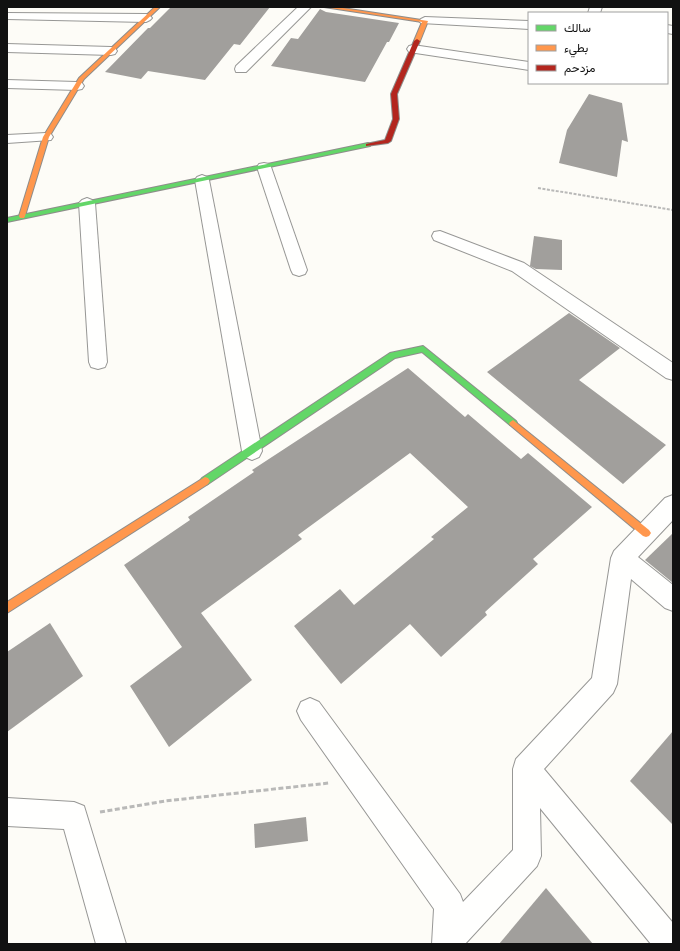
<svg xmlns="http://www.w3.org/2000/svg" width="680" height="951" viewBox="0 0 680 951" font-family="Bitter,Vazirmatn,serif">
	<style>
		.building { fill: #a19f9c }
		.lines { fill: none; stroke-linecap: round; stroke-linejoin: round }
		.street-casing { stroke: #979795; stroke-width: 2 }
		.fast-casing { stroke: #8e8d8b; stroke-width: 2 }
		.slow-casing { stroke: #8e8d8b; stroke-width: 2 }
		.jam-casing { stroke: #8e8d8b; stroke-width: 2 }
		.path-far1 { stroke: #b9b9b8; stroke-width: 2; stroke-dasharray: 3 1.5; stroke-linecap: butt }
		.path { stroke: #b9b9b8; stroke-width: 3; stroke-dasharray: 5 2.5; stroke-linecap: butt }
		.street { fill: #fffffe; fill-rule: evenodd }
		.fast { fill: #63d668; fill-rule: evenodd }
		.slow { fill: #ff974d; fill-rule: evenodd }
		.jam { fill: #b3261e; fill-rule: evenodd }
	</style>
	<rect width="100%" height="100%" fill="#fdfcf7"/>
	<g class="building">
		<path d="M171 7H270L240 45 234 44 205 80 148 71 141 79 105 72 148 28H150Z"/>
		<path d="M320 9 326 12 399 23 389 42H387L365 82 271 66 291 38 298 39Z"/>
		<path d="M589 94 622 103 628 142 622 140 617 177 559 163 567 130Z"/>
		<path d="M534 236 562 240V270L536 269 530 266Z"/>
		<path d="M569 313 620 348 579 380 666 445 623 484 487 372Z"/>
		<path d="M408 368 465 417 468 414 521 459 528 453 592 507 533 559 538 564 485 612 487 615 441 657 410 624 341 684 294 626 340 589 354 605 434 539 431 537 468 507 410 453 298 535 302 539 201 613 252 680 169 747 130 686 182 647 124 565 190 520 188 517 254 472 252 470Z"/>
		<path d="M673 533V583L645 560Z"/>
		<path d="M50 623 83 676 7 732V652Z"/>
		<path d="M673 731V825L630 781Z"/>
		<path d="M306 817 308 841 255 848 254 824Z"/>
		<path d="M546 888 593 944H499Z"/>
	</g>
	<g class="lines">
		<g class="street-casing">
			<g id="street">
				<path d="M298 7H311L246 72H236L235 69 236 66Z"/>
				<path d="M590 7H602L600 13H588Z"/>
				<path d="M7 13 146 14 150 16 152 18 150 20 146 22 7 19Z"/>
				<path d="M425 17 529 21V29L421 23 419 21 421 19Z"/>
				<path d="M667 25 673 26V34L667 33Z"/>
				<path d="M7 44 111 47 115 48 117 51 115 54 111 55 7 52Z"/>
				<path d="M413 45 529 62V70L409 52 407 49 409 46Z"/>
				<path d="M7 80 77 82 82 83 84 86 82 89 77 90 7 88Z"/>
				<path d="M46 133 51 134 53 137 51 140 7 143V135Z"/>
				<path d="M264 163 269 164 271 167 307 270 305 274 299 276 293 274 291 270 257 167 259 164Z"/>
				<path d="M202 175 207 177 209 180 262 451 259 457 252 460 245 457 242 451 195 180 197 177Z"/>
				<path d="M87 198 92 200 95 203 107 362 105 367 98 369 91 367 89 362 79 203 82 200Z"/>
				<path d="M440 231 524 263 673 363V380L666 378 512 271 434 240 432 236 434 232Z"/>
				<path d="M673 495V520L638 557 673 585V611L665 608 631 579 617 684 613 693 544 769 673 923V944H651L540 808 541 856 537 866 465 944H432L434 909 301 720 297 711 301 702 310 698 319 702 460 894 463 902 513 850V769L516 759 592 678 611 558 614 551 665 498Z"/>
				<path d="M7 798 74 802 84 806 126 944H96L64 829 7 826Z"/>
			</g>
		</g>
		<g class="fast-casing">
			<g id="fast">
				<path d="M368 143 370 144V146L7 222V218Z"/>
				<path d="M423 346 516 421 517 423 516 425H510L422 352 395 358 208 484 205 485 202 484 200 481 202 478 390 353Z"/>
			</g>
		</g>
		<g class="slow-casing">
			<g id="slow">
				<path d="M155 7H160L84 79 49 137 25 216 24 218H20L19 216 43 137 79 78Z"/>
				<path d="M324 7H336L428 21 420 41 417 43 414 41 422 22Z"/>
				<path d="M513 420 649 530 651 533 649 536 646 537 643 536 510 425 509 423Z"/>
				<path d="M205 477 208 478 210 481 208 484 7 613V602Z"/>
			</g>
		</g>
		<g class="jam-casing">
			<path id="jam" d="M417 39 420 41 397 94 399 119 391 141 388 143 366 146V144L385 140 393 119 391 94 414 41Z"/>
		</g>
		<path class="path-far1" d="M538 188 673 210"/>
		<path class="path" d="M100 812 165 801 329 783"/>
		<use href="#street" class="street"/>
		<use href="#fast" class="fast"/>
		<use href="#slow" class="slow"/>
		<use href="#jam" class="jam"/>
	</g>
	<rect width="680" height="951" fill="none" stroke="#111111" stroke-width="16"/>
	<rect x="528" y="12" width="140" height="72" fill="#ffffff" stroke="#a0a0a0"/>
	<rect x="536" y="25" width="20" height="6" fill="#63d668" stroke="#a0a0a0"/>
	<text x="564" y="32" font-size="12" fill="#111111">سالك</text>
	<rect x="536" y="45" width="20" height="6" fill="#ff974d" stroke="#a0a0a0"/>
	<text x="564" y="52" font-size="12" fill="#111111">بطيء</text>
	<rect x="536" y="65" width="20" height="6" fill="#b3261e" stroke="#a0a0a0"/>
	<text x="564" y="72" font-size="12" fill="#111111">مزدحم</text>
</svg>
